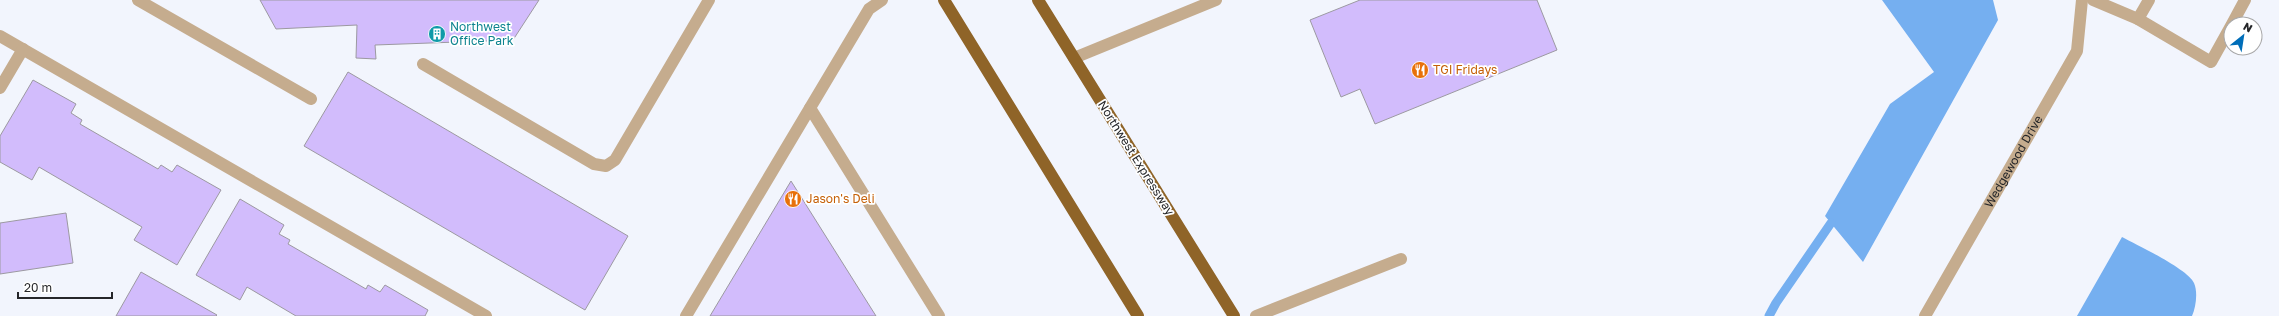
<svg xmlns="http://www.w3.org/2000/svg" width="2279" height="316" viewBox="0 0 2279 316" font-family="'Golos Text',sans-serif">
	<style>
		.water { fill: #75aff0 }
		.lines { fill: none; stroke-linecap: round; stroke-linejoin: round }
		.stream { stroke: #75aff0; stroke-width: 9 }
		.building { fill: #d2bcfc; stroke: #9c99a1 }
		.service { stroke: #c5ac8e; stroke-width: 12 }
		.minor { stroke: #c5ac8e; stroke-width: 12 }
		.trunk { stroke: #8f6428; stroke-width: 12 }
		.labels { text-anchor: middle; stroke-width: 3.5; stroke-linejoin: round; paint-order: stroke }
		.culture-label { font-size: 12px; fill: #0d838f; stroke: #fff; text-anchor: start }
		.food-label { font-size: 12px; fill: #c56008; stroke: #fff; text-anchor: start }
		.street-label { font-size: 12px; fill: #252629; stroke: #fff }
	</style>
	<rect width="100%" height="100%" fill="#f2f5fd"/>
	<g class="water">
		<path d="M1882 0H1993L1998 20 1863 262 1825 216 1890 104 1934 72Z"/>
		<path d="M2122 237C2137 245 2188 269 2194 283 2198 292 2196 307 2192 316H2077Z"/>
	</g>
	<g class="lines">
		<path class="stream" d="M1769 316 1776 303 1831 223"/>
	</g>
	<g class="building">
		<path d="M260 0H539L513 40 375 45 376 59 356 58 357 25 276 29Z"/>
		<path d="M1360 0H1537L1557 50 1375 124 1360 89 1341 97 1310 20Z"/>
		<path d="M348 72 628 236 585 310 304 146Z"/>
		<path d="M33 80 76 104 71 113 82 120 80 124 158 169 161 165 172 172 177 165 221 190 177 265 134 240 142 227 39 167 32 180 0 162V136Z"/>
		<path d="M791 181 876 316H710Z"/>
		<path d="M240 199 284 225 279 234 290 240 288 244 366 289 368 285 380 292 385 285 428 310 425 316H296L247 287 240 300 196 275Z"/>
		<path d="M66 213 73 263 0 274V223Z"/>
		<path d="M141 272 217 315 216 316H116Z"/>
	</g>
	<g class="lines">
		<g class="service">
			<path d="M138 0 311 99"/>
			<path d="M0 36 486 316"/>
			<path d="M1074 58 1216 0"/>
			<path d="M423 64 594 164 606 166 615 160 709 0"/>
			<path d="M0 88 23 49"/>
			<path d="M810 108 939 316"/>
			<path d="M686 316 869 9 882 0"/>
			<path d="M1256 316 1401 259"/>
		</g>
		<g class="minor">
			<path d="M2093 0 2138 19 2211 62 2231 26"/>
			<path d="M2138 19 2149 0"/>
			<path d="M2232 24 2245 0"/>
			<path id="s1" d="M1925 316 2077 51 2082 0"/>
		</g>
		<g class="trunk">
			<path d="M944 0 1138 316"/>
			<path d="M1038 0 1234 316"/>
		</g>
	</g>
	<defs>
		<g id="building-disc" transform="scale(0.9)"><circle r="9.5" fill="#0f9aa8" stroke="#fff"/><path d="M-4-6H4V6H1V3H-1V6H-4ZM-2.5-4.3h1.7v1.8h-1.7ZM.8-4.3h1.7v1.8H.8ZM-2.5-1h1.7V.8h-1.7ZM.8-1h1.7V.8H.8Z" fill="#fff"/></g>
		<g id="restaurant-disc" transform="scale(0.9)"><circle r="9.5" fill="#e8710a" stroke="#fff"/><path d="M-5-6h1v4h1v-4h1v4h1v-4h1v5L-1.5 .5V6h-2V.5L-5-1ZM5-6V6H3V1.5H1.5Q1.5-4 5-6Z" fill="#fff"/></g>
	</defs>
	<g fill-rule="evenodd">
		<use href="#building-disc" x="437" y="34"/>
		<use href="#restaurant-disc" x="1420" y="70"/>
		<use href="#restaurant-disc" x="793" y="199"/>
	</g>
	<g class="labels">
		<g class="culture-label">
			<text x="450" y="31">Northwest<tspan x="450" dy="14">Office Park</tspan></text>
		</g>
		<g class="food-label">
			<text x="1433" y="74">TGI Fridays</text>
			<text x="806" y="203">Jason's Deli</text>
		</g>
		<g class="street-label">
			<text transform="translate(1136 158) rotate(58)" y="4">Northwest Expressway</text>
			<text dy="4" stroke="none"><textPath href="#s1" startOffset="178">Wedgewood Drive</textPath></text>
		</g>
	</g>
	<g transform="translate(2243 36) rotate(30)"><circle r="19" fill="#ffffff" stroke="#a8a8a9"/>
	<path d="M0-3L7 15L0 10L-7 15Z" fill="#006eb9"/>
	<text y="-6" font-size="11" font-weight="bold" text-anchor="middle" fill="#252629">N</text>
	</g>
	<path d="M18 292v6h94v-6" fill="none" stroke="#252629" stroke-width="2"/>
	<text x="24" y="292" font-size="12" fill="#252629" stroke="#ffffff" stroke-width="3" paint-order="stroke">20 m</text>
</svg>
